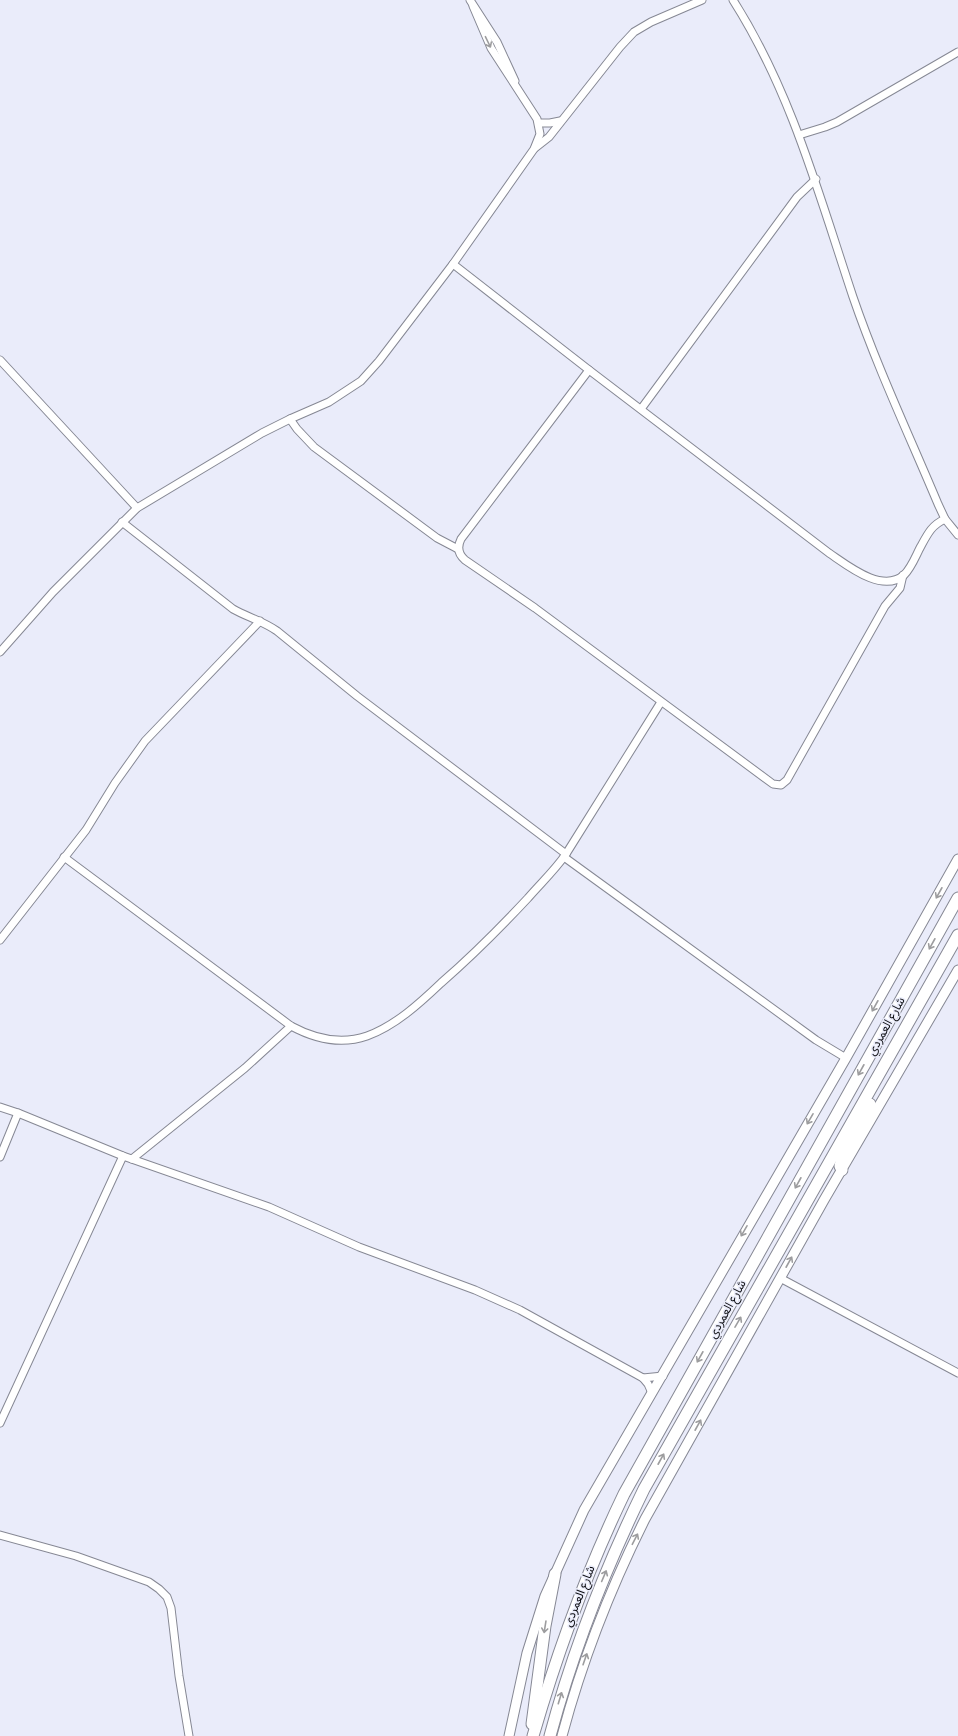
<svg xmlns="http://www.w3.org/2000/svg" width="958" height="1736" viewBox="0 0 958 1736" font-family="'IBM Plex Sans','Noto Sans Arabic',sans-serif">
	<style>
		.lines { fill: none; stroke-linecap: round; stroke-linejoin: round }
		.minor-casing { stroke: #868894; stroke-width: 9 }
		.tertiary-casing { stroke: #868894; stroke-width: 11 }
		.primary-casing { stroke: #868894; stroke-width: 13 }
		.minor { stroke: #fff; stroke-width: 7 }
		.tertiary { stroke: #fff; stroke-width: 9 }
		.primary { stroke: #fff; stroke-width: 11 }
		.oneway { stroke: #9d9d9f }
		.labels { text-anchor: middle; stroke-width: 3; stroke-linejoin: round; paint-order: stroke }
		.street-label { font-size: 12px; fill: #0a0b0f; stroke: #eaecfa }
	</style>
	<rect width="100%" height="100%" fill="#eaecfa"/>
	<g class="lines">
		<g class="minor-casing">
			<g id="minor">
				<path d="M470 0 497 42 515 81"/>
				<path d="M733 0C791 91 819 195 853 297 877 367 909 435 938 504L945 519 958 535"/>
				<path d="M539 123H550L560 121"/>
				<path d="M799 135 825 127 837 122 958 52"/>
				<path d="M535 148 549 137 620 47 634 32 651 22 702 0"/>
				<path d="M453 264 589 370 829 553C847 565 882 594 904 575 912 567 916 555 921 546 928 533 932 525 945 519"/>
				<path d="M0 360 137 508"/>
				<path d="M589 370 461 539C457 547 458 554 465 560L535 608 773 784 781 785 787 780 885 606 900 588 903 575"/>
				<path d="M641 409 797 197 816 179"/>
				<path d="M290 419 297 429 314 447 437 538 458 549"/>
				<path d="M122 522 233 609C247 617 263 621 277 631L357 696 566 854"/>
				<path d="M0 652 53 592 137 508 262 433 290 419 329 402 361 381 379 361 453 264 534 149 540 134 537 119 491 48 473 6"/>
				<path d="M64 857 291 1026C315 1039 341 1045 367 1036 395 1026 420 1003 441 983 472 956 500 928 528 898 541 883 555 870 566 854L661 702"/>
				<path d="M564 857 816 1040 846 1058"/>
				<path d="M0 940 86 830 115 783 145 741 260 621"/>
				<path d="M0 1107 18 1113 123 1156 269 1207 359 1247 475 1290 520 1310 643 1378 648 1384 652 1393"/>
				<path d="M0 1157 18 1113"/>
				<path d="M132 1159 245 1068 291 1026"/>
				<path d="M780 1278 958 1373"/>
				<path d="M643 1378 663 1376"/>
				<path d="M0 1423 123 1156"/>
				<path d="M0 1535 76 1556 149 1582 159 1589 167 1597 171 1608 179 1676 189 1736"/>
			</g>
		</g>
		<g class="tertiary-casing">
			<g id="tertiary">
				<path d="M509 1736 527 1653 545 1596 584 1510 846 1058 958 859"/>
				<path d="M562 1736C582 1661 610 1589 645 1519L824 1200 958 970"/>
			</g>
		</g>
		<g class="primary-casing">
			<g id="primary">
				<path d="M842 1170 840 1166 841 1162 870 1104"/>
				<path d="M532 1724 545 1626 555 1574"/>
				<path d="M533 1736C558 1650 585 1575 624 1494L958 898"/>
				<path d="M550 1736C573 1650 605 1569 644 1489L958 935"/>
			</g>
		</g>
		<use href="#minor" class="minor"/>
		<use href="#tertiary" class="tertiary"/>
		<use href="#primary" class="primary"/>
	</g>
	<defs><path id="oneway-shaft" d="M-6 0H5M1.5-3L5.5 0L1.5 3" fill="none" stroke-width="1.6" stroke-linecap="round" stroke-linejoin="round"/></defs>
	<g class="oneway">
		<use href="#oneway-shaft" transform="translate(488 42) rotate(64)"/>
		<use href="#oneway-shaft" transform="translate(939 893) rotate(119)"/>
		<use href="#oneway-shaft" transform="translate(932 944) rotate(119)"/>
		<use href="#oneway-shaft" transform="translate(875 1006) rotate(119)"/>
		<use href="#oneway-shaft" transform="translate(861 1070) rotate(119)"/>
		<use href="#oneway-shaft" transform="translate(810 1119) rotate(120)"/>
		<use href="#oneway-shaft" transform="translate(798 1183) rotate(119)"/>
		<use href="#oneway-shaft" transform="translate(744 1231) rotate(120)"/>
		<use href="#oneway-shaft" transform="translate(789 1262) rotate(-61)"/>
		<use href="#oneway-shaft" transform="translate(738 1322) rotate(-60)"/>
		<use href="#oneway-shaft" transform="translate(700 1357) rotate(119)"/>
		<use href="#oneway-shaft" transform="translate(698 1425) rotate(-61)"/>
		<use href="#oneway-shaft" transform="translate(661 1459) rotate(-61)"/>
		<use href="#oneway-shaft" transform="translate(635 1539) rotate(-63)"/>
		<use href="#oneway-shaft" transform="translate(604 1576) rotate(-67)"/>
		<use href="#oneway-shaft" transform="translate(545 1627) rotate(99)"/>
		<use href="#oneway-shaft" transform="translate(585 1659) rotate(-71)"/>
		<use href="#oneway-shaft" transform="translate(560 1698) rotate(-73)"/>
	</g>
	<g class="labels">
		<g class="street-label">
			<text transform="translate(886 1026) rotate(-61)" y="4">شارع العمردي</text>
			<text transform="translate(727 1309) rotate(-61)" y="4">شارع العمردي</text>
			<text transform="translate(579 1596) rotate(-68)" y="4">شارع العمردي</text>
		</g>
	</g>
</svg>
